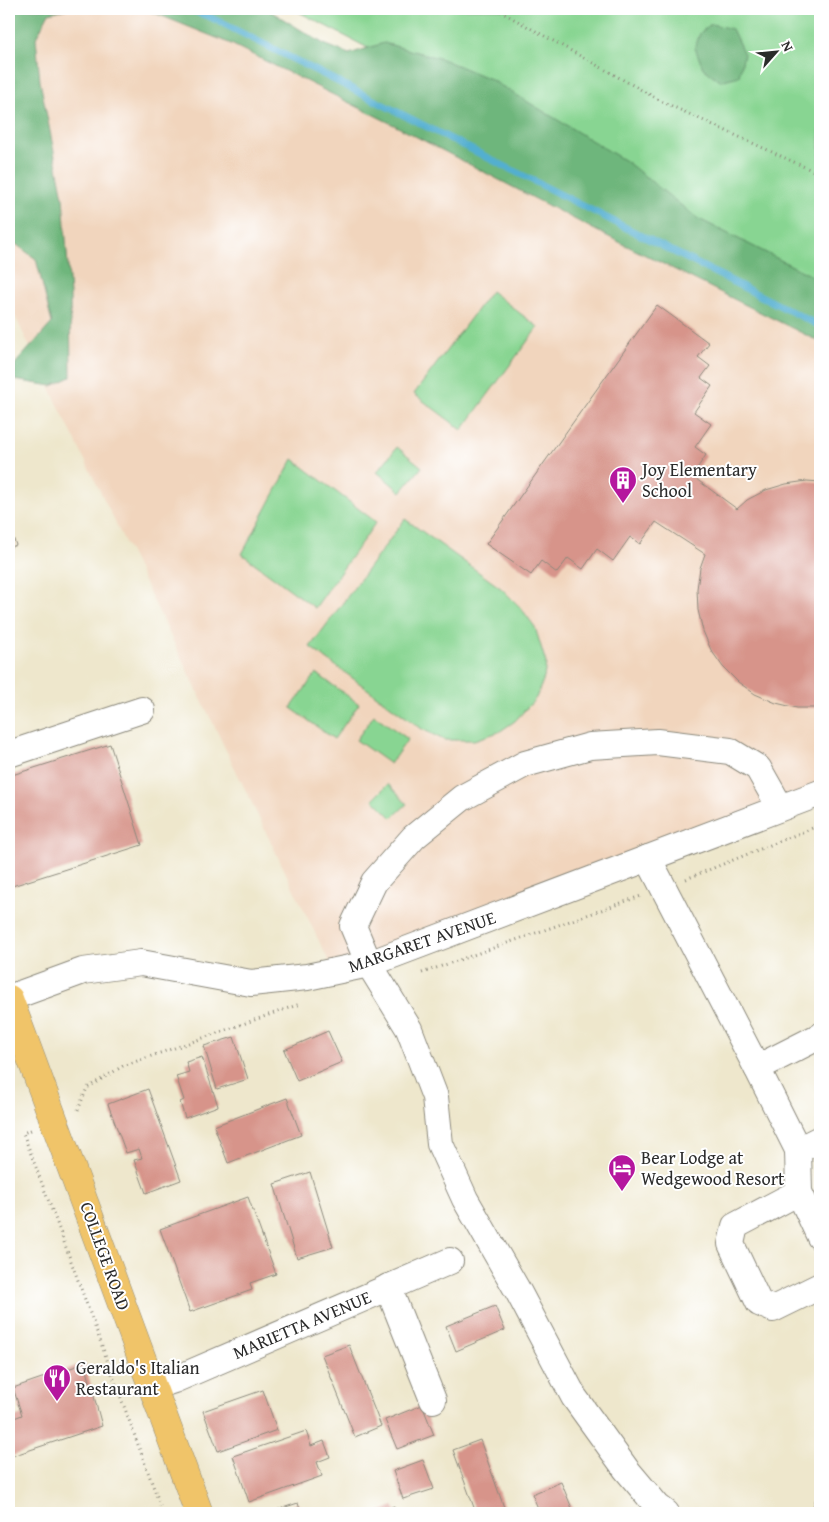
<svg xmlns="http://www.w3.org/2000/svg" width="829" height="1522" viewBox="0 0 829 1522" font-family="'Gentium Book Plus',serif">
	<style>
		.built { fill: #f1d5bd }
		.green { fill: #88d592; stroke: #5a805e }
		.forest { fill: #6eb67c; stroke: #4c7054 }
		.lines { fill: none; stroke-linecap: round; stroke-linejoin: round }
		.stream { stroke: #52afd0; stroke-width: 7 }
		.building { fill: #d7948a }
		.minor-casing { stroke: #8c897c; stroke-width: 28 }
		.major-casing { stroke: #8c897c; stroke-width: 29 }
		.path { stroke: #8c897c; stroke-width: 3; stroke-dasharray: 1 4; stroke-linecap: butt }
		.minor { stroke: #fff; stroke-width: 26 }
		.major { stroke: #f0c469; stroke-width: 28 }
		.labels { text-anchor: middle; stroke-width: 4; stroke-linejoin: round; paint-order: stroke }
		.poi-label { font-size: 18px; fill: #2b2b2b; stroke: #fff; text-anchor: start }
		.street-label { font-size: 18px; fill: #2b2b2b; stroke: #fff }
	</style>
	<rect width="100%" height="100%" fill="#fff"/>
	<filter id="ink" filterUnits="userSpaceOnUse"><feTurbulence type="fractalNoise" baseFrequency=".02" numOctaves="2"/><feDisplacementMap in="SourceGraphic" scale="10" xChannelSelector="R" yChannelSelector="G"/><feConvolveMatrix kernelMatrix="1 2 1 2 8 2 1 2 1" color-interpolation-filters="sRGB"/></filter>
	<filter id="wash" filterUnits="userSpaceOnUse"><feTurbulence type="fractalNoise" baseFrequency=".0096" numOctaves="4" result="noise"/><feDisplacementMap in="SourceGraphic" scale="20" xChannelSelector="R" yChannelSelector="G"/><feGaussianBlur stdDeviation="1.12" result="paint"/><feColorMatrix in="noise" values="0 0 0 0 0 0 0 0 0 0 0 0 0 0 0 0 0 1.4 0 .05"/><feComposite in="paint" operator="in"/></filter>
	<g filter="url(#wash)">
		<rect width="100%" height="100%" fill="#eee7cc"/>
		<path class="built" d="M9 9H188L820 326V793L336 976 9 304Z"/>
		<g class="green">
			<path d="M293 9H820V283Z"/>
			<path d="M491 291 538 327 462 430 414 394Z"/>
			<path d="M397 447 422 467 401 492 377 472Z"/>
			<path d="M293 459 376 522 315 608 242 554Z"/>
			<path d="M405 519 502 589 521 608 535 627 546 663 544 678 536 698 515 721 499 732 474 740H444L422 729 310 647Z"/>
			<path d="M316 673 359 704 334 739 291 708Z"/>
			<path d="M374 715 408 739 390 764 356 740Z"/>
			<path d="M388 784 407 804 392 818 373 799Z"/>
		</g>
		<g class="forest">
			<path d="M9 9H66L49 13 36 38 40 81 63 197 70 294 71 377 52 386 14 380 15 364 52 323 36 259 9 239Z"/>
			<path d="M136 9H267L324 44 349 54 384 43 442 59 490 79 627 162 697 218 820 280V342L593 229 392 124 229 43 152 12Z"/>
			<path d="M711 24 732 29 744 54 739 76 720 81 703 68 695 48 700 33Z"/>
		</g>
		<g class="lines">
			<path class="stream" d="M188 9 210 17 820 326"/>
		</g>
		<g id="blocks">
			<g class="building">
				<path d="M657 305 709 343 698 357 710 366 701 378 712 386 694 412 711 424 695 447 706 455 692 476 737 509 747 500 766 490 786 484 807 481 820 482V708H797L776 703 755 694 738 682 723 667 711 650 703 631 698 610 697 589 700 568 705 554 656 522 640 544 630 537 613 561 597 549 583 569 568 558 557 573 541 561 531 575 486 544Z"/>
				<path d="M9 527 16 545 9 548Z"/>
				<path d="M110 744 142 845 9 887V776Z"/>
				<path d="M328 1031 342 1062 297 1081 284 1050Z"/>
				<path d="M234 1037 248 1079 217 1089 204 1046Z"/>
				<path d="M202 1057 218 1106 185 1118 180 1102 184 1100 176 1076 189 1072 186 1062Z"/>
				<path d="M148 1089 181 1180 146 1193 134 1160 142 1158 139 1149 126 1153 108 1104Z"/>
				<path d="M287 1098 301 1135 228 1163 214 1126Z"/>
				<path d="M310 1172 333 1247 297 1258 274 1184Z"/>
				<path d="M248 1197 276 1274 250 1283 252 1290 190 1312 160 1229Z"/>
				<path d="M495 1306 505 1330 456 1351 446 1326Z"/>
				<path d="M349 1345 381 1426 355 1437 322 1355Z"/>
				<path d="M85 1363 102 1426 9 1457V1420L22 1415 13 1388Z"/>
				<path d="M263 1390 277 1430 218 1451 203 1411Z"/>
				<path d="M422 1405 434 1435 397 1449 385 1420Z"/>
				<path d="M306 1431 311 1446 324 1441 330 1457 317 1462 322 1476 249 1502 233 1456Z"/>
				<path d="M480 1440 506 1513H476L453 1450Z"/>
				<path d="M423 1460 434 1489 403 1499 393 1471Z"/>
				<path d="M561 1482 574 1513H540L532 1494Z"/>
				<path d="M820 1485V1513H811Z"/>
				<path d="M298 1503 301 1513H267Z"/>
				<path d="M394 1506 397 1513H377Z"/>
			</g>
		</g>
	</g>
	<g filter="url(#ink)">
		<use href="#blocks" fill-opacity="0" stroke="#8c897c" stroke-width="1"/>
		<g class="lines">
			<g class="minor-casing">
				<g id="minor">
					<path d="M9 754 142 710"/>
					<path d="M648 858 757 1068"/>
					<path d="M9 998 83 971 141 963 251 983 307 977 369 964 820 793"/>
					<path d="M820 1036 757 1068 798 1150 820 1139"/>
					<path d="M798 1150 799 1192 820 1237"/>
					<path d="M799 1192 735 1226 731 1244 759 1303 773 1309 820 1286"/>
					<path d="M388 1287 433 1400"/>
					<path d="M153 1387 174 1380 450 1261"/>
					<path d="M666 1513 658 1507 626 1469 574 1397 519 1293 465 1199 440 1144 435 1097 409 1029 369 964 353 926 374 882 414 837 462 798 525 764 590 746 658 742 730 751 758 768 780 807"/>
				</g>
			</g>
			<g class="major-casing">
				<path id="major" d="M9 999 199 1513"/>
			</g>
			<g class="path">
				<path d="M496 9 663 102 820 174"/>
				<path d="M686 879 815 827 820 828"/>
				<path d="M422 973 641 896"/>
				<path d="M78 1110 87 1088 123 1066 300 1004"/>
				<path d="M31 1130 23 1133 64 1242 163 1513"/>
			</g>
			<use href="#minor" class="minor"/>
			<use href="#major" class="major"/>
		</g>
	</g>
	<defs>
		<g id="building-pin" transform="scale(1.4375)"><path d="M0 17L-7.5 6A9.5 9.5 0 1 1 7.5 6Z" fill="#b5179e" stroke="#fff"/><path d="M-4-6H4V6H1V3H-1V6H-4ZM-2.5-4.3h1.7v1.8h-1.7ZM.8-4.3h1.7v1.8H.8ZM-2.5-1h1.7V.8h-1.7ZM.8-1h1.7V.8H.8Z" fill="#fff"/></g>
		<g id="hotel-pin" transform="scale(1.4375)"><path d="M0 17L-7.5 6A9.5 9.5 0 1 1 7.5 6Z" fill="#b5179e" stroke="#fff"/><path d="M-6-4.5h1.5V1H6V5H4.5V3h-9V5H-6ZM-4 0a1.8 1.8 0 1 1 3.6 0ZM.5 0V-2.5h3Q6-2.5 6 0Z" fill="#fff"/></g>
		<g id="restaurant-pin" transform="scale(1.4375)"><path d="M0 17L-7.5 6A9.5 9.5 0 1 1 7.5 6Z" fill="#b5179e" stroke="#fff"/><path d="M-5-6h1v4h1v-4h1v4h1v-4h1v5L-1.5 .5V6h-2V.5L-5-1ZM5-6V6H3V1.5H1.5Q1.5-4 5-6Z" fill="#fff"/></g>
	</defs>
	<g fill-rule="evenodd">
		<use href="#building-pin" x="623" y="480"/>
		<use href="#hotel-pin" x="622" y="1168"/>
		<use href="#restaurant-pin" x="57" y="1378"/>
	</g>
	<g class="labels">
		<g class="poi-label">
			<text x="642" y="476">Joy Elementary<tspan x="642" dy="21">School</tspan></text>
			<text x="641" y="1164">Bear Lodge at<tspan x="641" dy="21">Wedgewood Resort</tspan></text>
			<text x="76" y="1374">Geraldo's Italian<tspan x="76" dy="21">Restaurant</tspan></text>
		</g>
		<g class="street-label">
			<text transform="translate(422 942) rotate(-19)" y="6">MARGARET AVENUE</text>
			<text transform="translate(105 1256) rotate(70)" y="6">COLLEGE ROAD</text>
			<text transform="translate(302 1325) rotate(-23)" y="6">MARIETTA AVENUE</text>
		</g>
	</g>
	<rect width="829" height="1522" fill="none" stroke="#fff" stroke-width="30"/>
	<g transform="translate(776 52) rotate(63)" stroke="#ffffff" stroke-width="4" paint-order="stroke">
	<path d="M0-4L9 19L0 12L-9 19Z" fill="#2b2b2b"/>
	<text y="-8" font-size="14" font-weight="bold" text-anchor="middle" fill="#2b2b2b">N</text>
	</g>
</svg>
